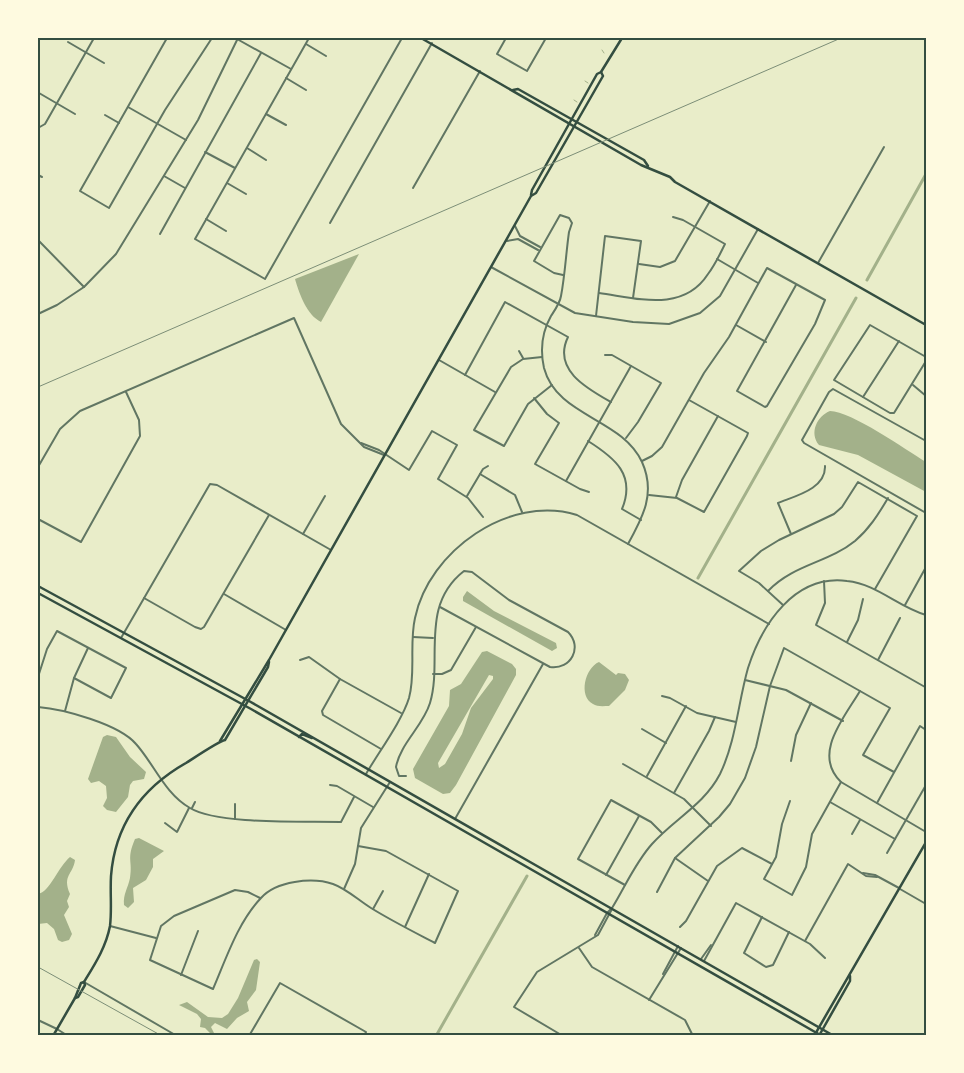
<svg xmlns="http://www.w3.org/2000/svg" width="964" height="1073" viewBox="0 0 964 1073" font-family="'Source Sans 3',sans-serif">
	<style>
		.water { fill: #a3b18a; fill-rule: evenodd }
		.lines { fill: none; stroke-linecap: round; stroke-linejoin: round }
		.stream { stroke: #a3b18a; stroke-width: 1 }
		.canal { stroke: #a3b18a; stroke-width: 3 }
		.minor { stroke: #617663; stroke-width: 2 }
		.tertiary { stroke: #617663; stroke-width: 2 }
		.secondary { stroke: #344e41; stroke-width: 2.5 }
		.rail { stroke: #7c8e77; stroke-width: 1 }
		.neatline { fill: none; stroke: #344e41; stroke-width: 2 }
	</style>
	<rect width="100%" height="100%" fill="#e9edc9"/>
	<g class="water">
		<path d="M359 254 321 322C307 315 300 296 295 279Z"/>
		<path d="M830 411C851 411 906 450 926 462V492L858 455 819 445C809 433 817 416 830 411Z"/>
		<path d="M467 591 494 611 556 643 557 648 552 651 463 601V597Z"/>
		<path d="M487 651 512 664 516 669V675L456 785 450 793 443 794 415 778 413 769 449 706 450 690 461 684 482 652ZM489 675 493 676V679L471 708 462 734 445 764 439 768 438 763Z"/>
		<path d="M599 662 616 675 618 673 625 674 629 680 625 690 609 706C604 706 597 707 593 704 578 696 585 668 599 662Z"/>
		<path d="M107 735 116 737 130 757 146 772 144 779 133 781 130 785 128 797 116 812 107 810 103 806 107 798 106 786 99 781 91 783 88 779 103 737Z"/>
		<path d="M139 838 164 851 153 859V867L146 880 133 888 134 902 128 908 124 905C123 894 128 888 130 878 133 860 126 860 135 839Z"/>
		<path d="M70 857 75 860C73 875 62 875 70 894L67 901 69 907 64 915 72 934 69 940 62 942 58 940 54 929 47 923 38 924V894C50 892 58 867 70 857Z"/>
		<path d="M257 959 260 962 256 990 247 1002 249 1011 237 1018 227 1029 215 1023 211 1027 215 1035H212L205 1028 200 1027 201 1019 197 1014 179 1005 187 1002 208 1017 222 1018 228 1014 238 998 254 960Z"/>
	</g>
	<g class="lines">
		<g class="stream">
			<path d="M602 50 604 53"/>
			<path d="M585 81 588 83"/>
			<path d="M574 100 577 102"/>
		</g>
		<g class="canal">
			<path d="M867 280 926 174"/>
			<path d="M698 578 856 298"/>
			<path d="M436 1036 527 876"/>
		</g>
		<g class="minor">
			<path d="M167 38 80 191 109 208 165 110 212 38"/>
			<path d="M309 38 195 239 265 279 402 38"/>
			<path d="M506 38 497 54 527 71 546 38"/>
			<path d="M237 39 291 69"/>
			<path d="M68 42 104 63"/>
			<path d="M306 44 326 56"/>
			<path d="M286 78 306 90"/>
			<path d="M39 93 75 114"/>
			<path d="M128 107 186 140"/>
			<path d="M266 114 286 125"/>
			<path d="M105 115 119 123"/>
			<path d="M247 148 266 160"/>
			<path d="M205 152 235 168"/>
			<path d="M38 175 42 177"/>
			<path d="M164 176 185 188"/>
			<path d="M227 183 246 194"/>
			<path d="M413 188 480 71"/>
			<path d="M206 219 226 231"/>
			<path d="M330 223 432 43"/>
			<path d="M515 226 520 236 540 247"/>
			<path d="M160 234 261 53"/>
			<path d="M38 240 84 287"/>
			<path d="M507 241 518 239 538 250"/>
			<path d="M717 259 758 283"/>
			<path d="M818 263 884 147"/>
			<path d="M639 264 660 267 675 261 710 201"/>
			<path d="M491 267 575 313 633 322 669 324 700 313 720 296 758 229"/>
			<path d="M563 275 554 273 534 261 560 215 569 218 572 223 569 232C566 253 565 275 561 296 560 303 555 310 551 316 542 332 540 350 544 368 557 417 622 418 642 462 656 493 643 517 628 544"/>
			<path d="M599 293C637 298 683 313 708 274 715 265 720 254 725 244L683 220 673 217"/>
			<path d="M596 316 605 236 641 241 633 298"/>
			<path d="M736 325 766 342"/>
			<path d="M519 351 523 358"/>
			<path d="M605 355H612L661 383 638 422 626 438"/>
			<path d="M542 357 523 359 511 367 474 430 504 446 528 404 552 385"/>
			<path d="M926 357 870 325 834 380 890 413H894L926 361"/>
			<path d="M439 360 495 392"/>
			<path d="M465 375 505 302 568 337C552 370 588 389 611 402"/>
			<path d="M913 385 926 396"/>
			<path d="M863 397 899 341"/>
			<path d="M534 398 547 414 559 423 535 464 580 489 589 492"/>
			<path d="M588 441C615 458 636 475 622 509L641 520"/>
			<path d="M926 441 833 389 829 392 802 440 804 443 926 513"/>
			<path d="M361 443 379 450 409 470 432 431 457 445 438 479 468 498 483 517"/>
			<path d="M642 461 652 456 662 447 704 373 729 337 767 268 825 300 815 324 767 406 765 407 737 391 796 285"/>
			<path d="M38 467 60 429 80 411 294 318 341 424 364 447 384 455"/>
			<path d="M480 474 515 495 522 512"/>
			<path d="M566 481 631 366"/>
			<path d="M649 495 677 498 704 512 747 436 748 433 689 400"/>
			<path d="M467 496 483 469 488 466"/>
			<path d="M676 497 682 480 718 416"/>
			<path d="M38 519 81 542 140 436 139 420 126 392"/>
			<path d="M303 534 325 496"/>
			<path d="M791 534 778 503C795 496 826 489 825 466"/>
			<path d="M824 581 825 603 816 625 925 687 926 685"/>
			<path d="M768 591C794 564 828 563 855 541 869 529 878 515 888 498"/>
			<path d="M224 594 286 630"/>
			<path d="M144 598 195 627 201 629 204 627 269 515"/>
			<path d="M783 605 759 583 739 571 761 551 779 540 834 514 842 507 858 482 917 516 875 589"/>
			<path d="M905 605 926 567"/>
			<path d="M413 637 433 638"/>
			<path d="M121 638 210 484 217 485 331 550"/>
			<path d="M847 642 858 620 863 599"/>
			<path d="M300 660 309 657 340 679 401 713"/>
			<path d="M878 660 900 618"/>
			<path d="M433 674H442L451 670 476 627"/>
			<path d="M38 677 47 649 57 631 126 668 111 698 74 678"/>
			<path d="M340 679 322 711 323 715 381 749"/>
			<path d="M745 680 786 690 843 721"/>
			<path d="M860 691C844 718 812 754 841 782L926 832"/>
			<path d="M662 696 670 698 697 713 736 722"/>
			<path d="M38 707C63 709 119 724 136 744 154 764 165 794 190 808 218 825 304 821 341 822L354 797"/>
			<path d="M65 711 74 678 88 648"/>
			<path d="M642 729 666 743"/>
			<path d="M791 761 796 735 811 703"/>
			<path d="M623 764 684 799 711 826"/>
			<path d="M406 776H399L396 767C400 744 423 726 430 703 443 660 419 606 464 571L472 572 509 600 568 632C583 647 571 670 550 667L440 607"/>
			<path d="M647 776 686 706"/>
			<path d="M330 785 337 786 373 807"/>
			<path d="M674 793 709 731 715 717"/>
			<path d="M790 801 782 824 776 857 764 879 792 895 806 867 812 834 841 782"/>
			<path d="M830 802 895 839"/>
			<path d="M877 803 920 726 926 730"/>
			<path d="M192 808 195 802"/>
			<path d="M235 819V804"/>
			<path d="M455 819 543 664"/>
			<path d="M165 823 177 832 189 808"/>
			<path d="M852 834 860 820"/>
			<path d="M887 853 926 785"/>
			<path d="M675 858 708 881"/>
			<path d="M863 873 875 875 899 888"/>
			<path d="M606 875 639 816"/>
			<path d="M625 885 578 859 611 800 651 822 662 833"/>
			<path d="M344 889 355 864 361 828 390 782"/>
			<path d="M657 892 675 858 719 817 730 804 745 778 756 747 770 686 784 648 890 708 863 755 894 772"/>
			<path d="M260 898 248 892 235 890 174 916 161 926 150 960 213 989C226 959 238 922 261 898 276 881 312 877 333 884 347 889 358 900 371 908 392 921 414 932 435 943L458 891 386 851 358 846"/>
			<path d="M373 909 383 891"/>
			<path d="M762 917 744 953 766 967 773 965 789 932"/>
			<path d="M110 926 156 938"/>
			<path d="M405 927 429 874"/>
			<path d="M680 927 686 921 717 866 742 848 772 864"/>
			<path d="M595 935 607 913 612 908"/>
			<path d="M805 941 848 864 866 876 877 877"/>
			<path d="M579 948 592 967 685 1020 693 1036"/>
			<path d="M701 959 711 945"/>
			<path d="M704 961 736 903 810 944 825 958"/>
			<path d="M663 974 678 946"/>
			<path d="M181 975 198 931"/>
			<path d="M84 982 177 1036"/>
			<path d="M649 1000 681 948"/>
			<path d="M57 1029 68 1036"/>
			<path d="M249 1036 280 983 366 1032 364 1036"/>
			<path d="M563 1036 514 1007 537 972 598 935 612 909"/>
			<path d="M924 1036 926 1032"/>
		</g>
		<g class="tertiary">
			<path d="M38 128 45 124 94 38"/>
			<path d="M38 314 57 305 84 287 116 254 198 120 238 38"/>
			<path d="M366 774C378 753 402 721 409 698 416 673 409 644 415 618 429 551 509 494 577 515L769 624"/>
			<path d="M900 889 926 904"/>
			<path d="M612 908C625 887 635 863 652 844 674 819 704 805 720 774 736 741 738 703 748 668 762 624 795 574 847 581 877 584 898 607 926 615"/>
			<path d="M38 1020 57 1029"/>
		</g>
		<g class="secondary">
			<path d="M421 38 641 165 670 177 675 182 926 325"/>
			<path d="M513 90 518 89 644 160 648 166"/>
			<path d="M531 195 532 190 597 74 601 72 622 38"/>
			<path d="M38 586 249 701 834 1036"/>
			<path d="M38 593 251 709 822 1036"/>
			<path d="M299 737 302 734 312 738"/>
			<path d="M220 741 269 660 531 196 536 193 603 76 601 72"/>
			<path d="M75 998 78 997 85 985 84 982C95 964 106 947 110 926 112 910 110 893 111 876 115 825 142 788 186 763 194 758 219 741 225 740L268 667 269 662"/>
			<path d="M820 1034 850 981V976"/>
			<path d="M53 1036 75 998 81 983 84 982"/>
			<path d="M814 1036 926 842"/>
		</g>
		<g class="rail">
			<path d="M38 387 841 38"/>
			<path d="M38 967 162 1036"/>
		</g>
	</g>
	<rect width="964" height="1073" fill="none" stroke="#fefae0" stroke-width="78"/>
	<rect x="39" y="39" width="886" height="995" class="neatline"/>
</svg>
